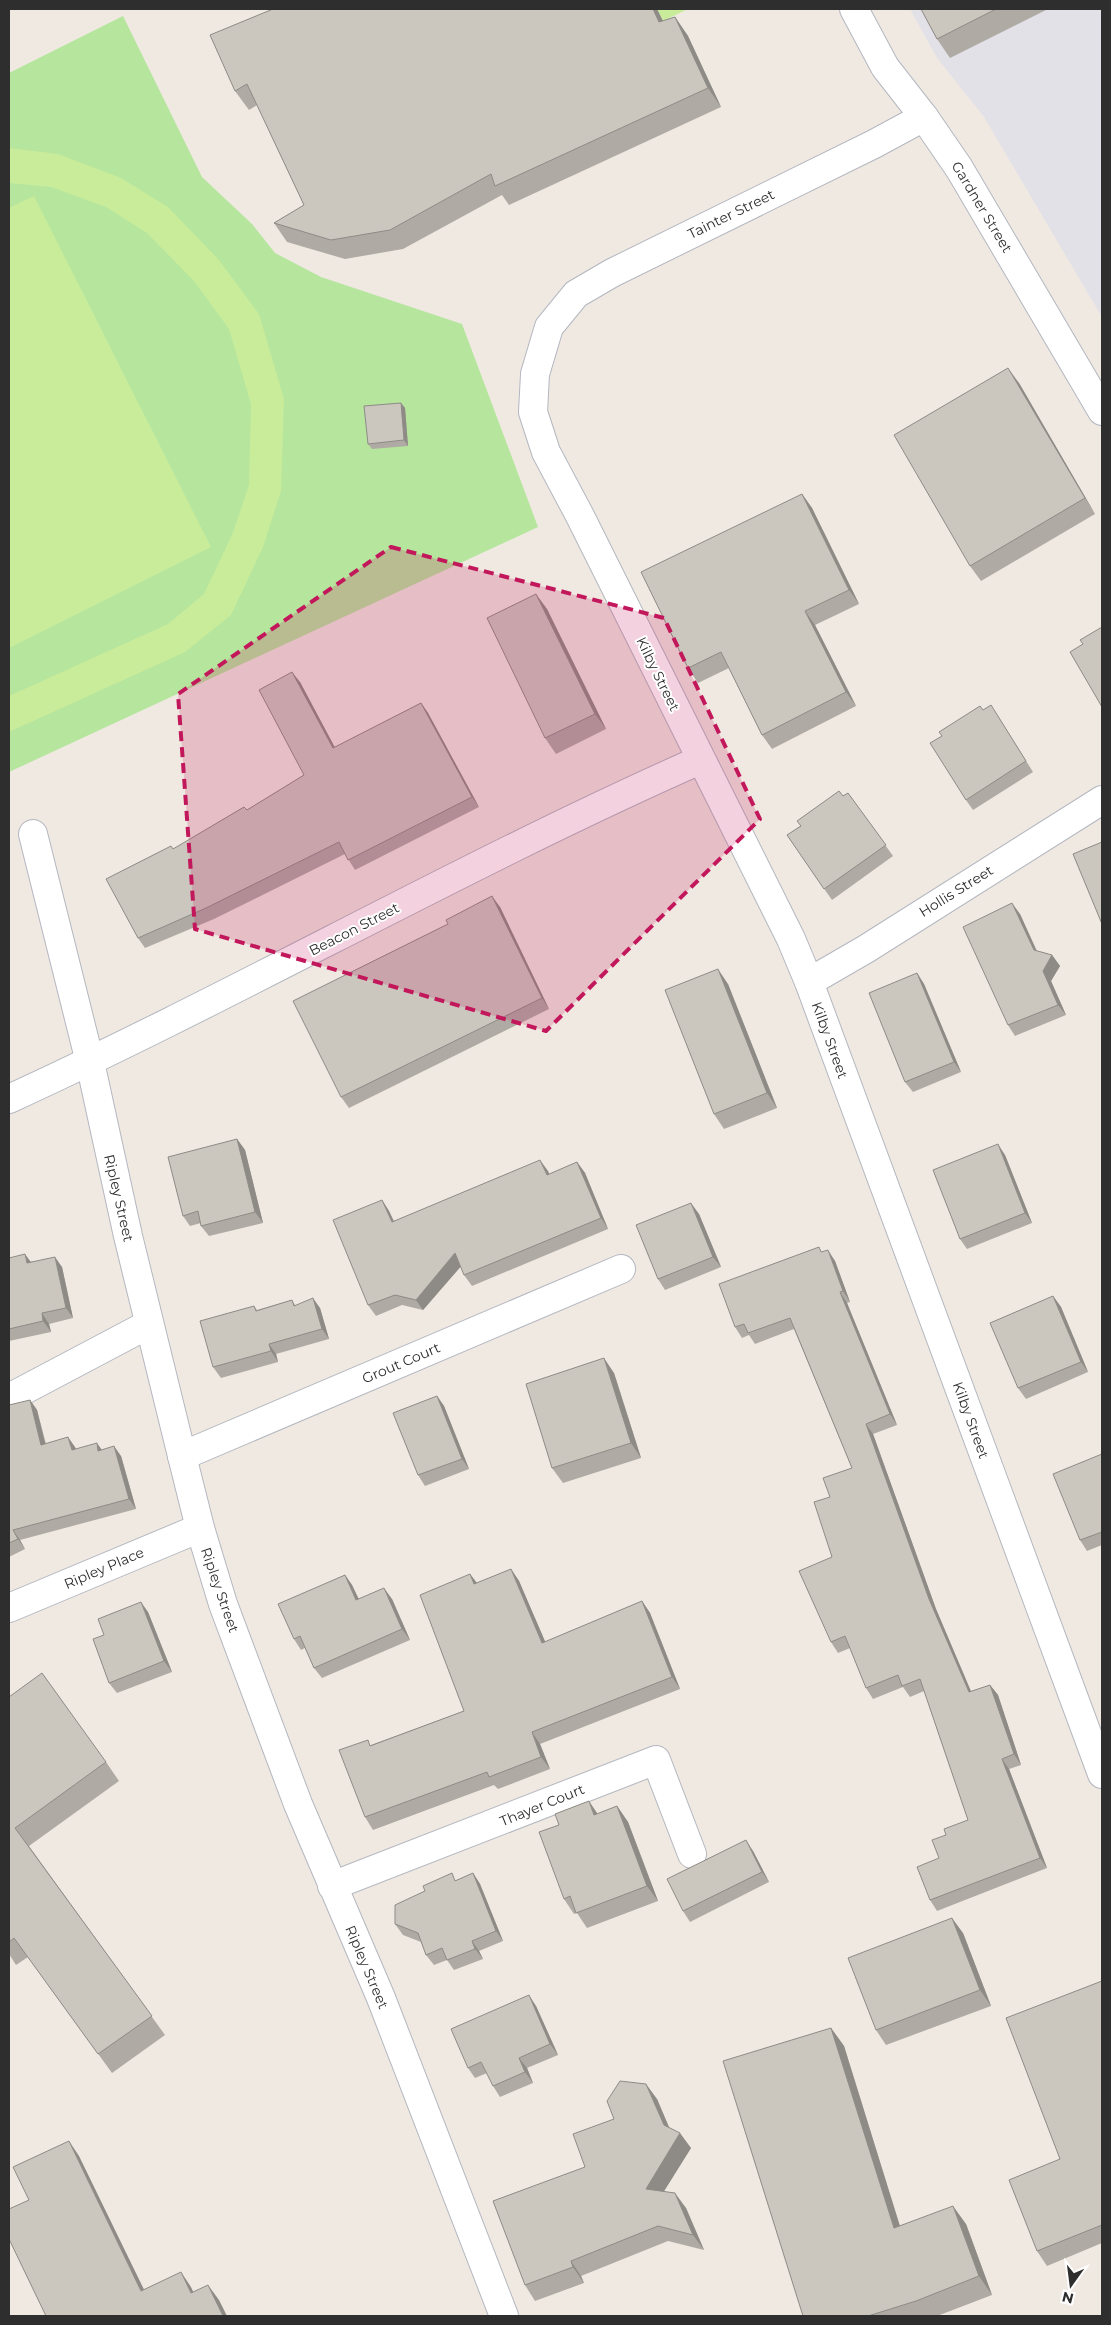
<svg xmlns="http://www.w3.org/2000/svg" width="1111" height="2325" viewBox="0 0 1111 2325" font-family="Montserrat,sans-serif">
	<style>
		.industrial { fill: #e3e1e8 }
		.green { fill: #b6e59e }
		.pitch { fill: #c9ec9a }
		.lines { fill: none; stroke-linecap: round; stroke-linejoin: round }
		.minor-casing { stroke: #b4b7c1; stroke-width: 30 }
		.minor { stroke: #fff; stroke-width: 28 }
		.wall { fill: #afaba4 }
		.shaded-wall { fill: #8e8b86 }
		.building { fill: #cbc7bf; stroke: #8e8b86 }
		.marked { fill: #c2185b; fill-opacity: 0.2; stroke: #c2185b; stroke-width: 4; stroke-dasharray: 10 6; stroke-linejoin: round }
		.labels { text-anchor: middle; stroke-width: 4; stroke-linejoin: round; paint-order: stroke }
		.street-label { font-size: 14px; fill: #2e2e2e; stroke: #fff }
	</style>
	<rect width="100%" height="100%" fill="#efe9e1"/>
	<path class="industrial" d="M910 9H1102V317L984 117 937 58Z"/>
	<path class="green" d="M123 16 202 177 252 224 275 253 321 277 462 324 538 527 9 772V73Z"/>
	<g class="pitch">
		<path d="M657 9H688L663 21Z"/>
		<path d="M9 148 58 154 121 178 168 207 219 260 259 314 284 399 281 491 263 547 231 615 185 652 9 732V696L168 624 204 594 232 535 249 485 251 404 229 329 194 281 147 233 106 207 51 187 9 183Z"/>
		<path d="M34 196 211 547 9 648V208Z"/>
	</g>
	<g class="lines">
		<g class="minor-casing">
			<g id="minor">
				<path d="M854 9 885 67 924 117 959 168 1102 411"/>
				<path d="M924 117 874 144 612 273 576 294 549 327 535 374 533 412 546 452 580 516 791 939 809 982 1102 1774"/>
				<path d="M33 834 90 1062 128 1236 182 1456 200 1528 223 1604 298 1804 381 1998 504 2316"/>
				<path d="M809 982 866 949 1102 800"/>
				<path d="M9 1099C242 992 465 864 700 760"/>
				<path d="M9 1398 149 1324"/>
				<path d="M182 1456 621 1269"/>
				<path d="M9 1608 200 1528"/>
				<path d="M332 1886 656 1760 692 1854"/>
			</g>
		</g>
		<use href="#minor" class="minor"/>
	</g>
	<g class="wall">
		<path d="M273 9H657L663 21 675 17 688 36 721 107 509 205 502 195 403 249 345 259 287 242 274 223 304 205 257 105 249 110 235 91Z"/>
		<path d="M921 9H1048L950 58 937 39Z"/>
		<path d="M1019 383 1095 514 981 581 970 566Z"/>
		<path d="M401 403 405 408 408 446 372 449 368 444Z"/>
		<path d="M802 494 812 508 859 604 815 625 856 706 772 749 762 735 729 668 698 683 688 668Z"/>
		<path d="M547 609 606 729 556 754 545 738Z"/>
		<path d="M300 682 335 748 421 703 428 713 479 807 355 870 345 854 214 919 145 948 138 938 174 849 247 810 304 775Z"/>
		<path d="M983 710 998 716 1033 772 973 810 966 800Z"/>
		<path d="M848 793 893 856 832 900 787 835Z"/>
		<path d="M500 907 549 1009 349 1108 341 1097 448 924Z"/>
		<path d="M1020 914 1037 951 1052 955 1060 966 1051 981 1066 1015 1015 1036 1008 1025Z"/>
		<path d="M917 973 924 984 961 1072 913 1092 905 1082Z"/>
		<path d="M728 984 777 1108 724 1129 714 1114Z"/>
		<path d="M237 1139 245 1150 263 1223 209 1236 201 1226V1223L190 1226 183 1216Z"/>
		<path d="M1005 1155 1032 1223 967 1249 960 1239Z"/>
		<path d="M577 1162 585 1173 608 1229 472 1286 464 1275 461 1266 423 1310 402 1305 376 1316 368 1305 382 1200 389 1211 394 1221 548 1171 549 1174Z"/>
		<path d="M699 1214 721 1267 665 1290 658 1279Z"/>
		<path d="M823 1252 835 1261 850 1302 847 1303 897 1425 873 1434 936 1609 971 1692 990 1685 998 1695 1021 1765 1009 1769 1047 1868 937 1911 930 1900 939 1858 946 1835 968 1820 924 1691 910 1697 903 1687 873 1699 866 1688 850 1648 838 1653 831 1642 832 1557 830 1497 852 1468 794 1329 755 1344 749 1335 742 1338 735 1327Z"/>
		<path d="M9 1258 62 1267 73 1318 49 1324 51 1332 9 1341Z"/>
		<path d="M1053 1296 1061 1307 1088 1372 1026 1399 1018 1388Z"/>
		<path d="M292 1300 295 1305 320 1308 329 1339 276 1354 278 1362 221 1378 213 1367 254 1306 257 1310Z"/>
		<path d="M614 1373 641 1458 563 1483 552 1468Z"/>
		<path d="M437 1396 444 1406 469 1469 425 1486 418 1475Z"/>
		<path d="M30 1400 37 1410 46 1444 75 1447 76 1449 101 1450 121 1456 136 1509 20 1540 25 1549 9 1557V1405Z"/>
		<path d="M1102 1454V1545L1087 1551 1080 1540Z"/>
		<path d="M511 1569 519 1581 545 1642 642 1601 650 1613 680 1689 540 1744 550 1769 498 1789 494 1785 373 1830 365 1817 371 1745 464 1711 470 1574 477 1583Z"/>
		<path d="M345 1575 352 1585 359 1599H392L410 1640 322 1678 314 1668 305 1648 301 1650 294 1639Z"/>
		<path d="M148 1612 172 1672 117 1693 109 1683 104 1635Z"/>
		<path d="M9 1697 106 1762 119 1781 29 1846 165 2035 112 2073 28 1957 16 1965 9 1954Z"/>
		<path d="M617 1806 628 1822 658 1901 587 1928 577 1913 574 1914 564 1899 598 1814Z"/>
		<path d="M753 1851 769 1882 690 1922 683 1911Z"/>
		<path d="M473 1873 480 1884 503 1941 479 1951 483 1959 454 1970 447 1960 434 1965 426 1955 421 1942 403 1935 395 1924 457 1880Z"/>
		<path d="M963 1933 991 2006 886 2045 876 2030Z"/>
		<path d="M1102 1981V2243L1047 2266 1037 2251Z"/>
		<path d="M536 2006 558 2055 527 2068 533 2083 500 2097 493 2086 487 2073 475 2078 468 2068Z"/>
		<path d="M831 2028 844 2046 900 2226 966 2224 992 2295 937 2316H803Z"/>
		<path d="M657 2099 669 2128 691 2148 664 2191 686 2208 704 2250 668 2241 581 2276 584 2283 535 2301 525 2285 614 2119Z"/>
	</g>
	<g class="shaded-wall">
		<path d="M653 9H657L673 42 659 22Z"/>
		<path d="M675 17 688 36 721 107 708 88Z"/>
		<path d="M1008 368 1019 383 1095 514 1085 498Z"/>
		<path d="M401 403 405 408 408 446 404 440Z"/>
		<path d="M802 494 812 508 859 604 849 590Z"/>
		<path d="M536 594 547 609 606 729 595 714Z"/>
		<path d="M805 611 815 625 856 706 846 692Z"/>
		<path d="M292 672 300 682 341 759 333 748Z"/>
		<path d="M421 703 428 713 479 807 472 797Z"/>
		<path d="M492 896 500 907 549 1009 542 998Z"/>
		<path d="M1012 903 1020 914 1041 961 1034 950Z"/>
		<path d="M1052 955 1060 966 1051 981 1066 1015 1058 1005 1043 971Z"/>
		<path d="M718 969 728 984 777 1108 767 1093Z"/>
		<path d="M917 973 924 984 961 1072 954 1062Z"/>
		<path d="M237 1139 245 1150 263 1223 255 1212Z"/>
		<path d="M998 1144 1005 1155 1032 1223 1025 1213Z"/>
		<path d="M540 1160 548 1171 554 1186 547 1175Z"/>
		<path d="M577 1162 585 1173 608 1229 601 1218Z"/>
		<path d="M382 1200 389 1211 399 1233 392 1222Z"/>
		<path d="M691 1203 699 1214 721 1267 713 1257Z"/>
		<path d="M828 1250 835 1261 850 1302 843 1291Z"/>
		<path d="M455 1253 463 1264 423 1310 416 1300Z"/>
		<path d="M25 1254 33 1265 27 1263Z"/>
		<path d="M55 1257 62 1267 73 1318 66 1308Z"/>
		<path d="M840 1292 847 1303 897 1425 890 1414Z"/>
		<path d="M1053 1296 1061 1307 1088 1372 1081 1362Z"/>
		<path d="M313 1298 320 1308 329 1339 322 1329Z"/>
		<path d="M42 1313 49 1324 51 1332 43 1321Z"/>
		<path d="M269 1344 276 1354 278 1362 271 1351Z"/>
		<path d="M604 1358 614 1373 641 1458 631 1443Z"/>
		<path d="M437 1396 444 1406 469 1469 462 1459Z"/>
		<path d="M30 1400 37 1410 48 1455 41 1445Z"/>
		<path d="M866 1424 873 1434 936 1609 976 1703 969 1692 929 1599Z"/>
		<path d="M68 1437 75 1447 79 1460 72 1450Z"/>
		<path d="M97 1443 104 1453 98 1451Z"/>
		<path d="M114 1446 121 1456 136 1509 129 1499Z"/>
		<path d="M13 1530 20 1540 25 1549 18 1539Z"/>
		<path d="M511 1569 519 1581 551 1655 542 1643Z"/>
		<path d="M470 1574 479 1586 474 1584Z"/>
		<path d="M345 1575 352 1585 364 1611 356 1600Z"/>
		<path d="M384 1588 392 1599 410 1640 402 1629Z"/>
		<path d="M642 1601 650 1613 680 1689 672 1677Z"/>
		<path d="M141 1602 148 1612 172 1672 164 1661Z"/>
		<path d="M990 1685 998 1695 1021 1765 1014 1754Z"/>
		<path d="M532 1732 540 1744 550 1769 541 1757Z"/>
		<path d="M1002 1759 1009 1769 1047 1868 1040 1858Z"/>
		<path d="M589 1801 599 1816 594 1815Z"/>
		<path d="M617 1806 628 1822 658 1901 647 1886Z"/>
		<path d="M746 1840 753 1851 769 1882 762 1872Z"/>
		<path d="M473 1873 480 1884 503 1941 496 1931Z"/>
		<path d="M952 1918 963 1933 991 2006 980 1990Z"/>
		<path d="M472 1941 479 1951 483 1959 475 1949Z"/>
		<path d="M529 1995 536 2006 558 2055 550 2044Z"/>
		<path d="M831 2028 844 2046 906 2246 894 2228Z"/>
		<path d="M519 2058 527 2068 533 2083 525 2072Z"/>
		<path d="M646 2084 657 2099 675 2141 664 2125Z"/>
		<path d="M680 2133 691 2148 656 2204 646 2189Z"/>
		<path d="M69 2141 79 2156 152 2306 141 2291Z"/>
		<path d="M675 2193 686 2208 704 2250 693 2235Z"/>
		<path d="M953 2206 966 2224 992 2295 979 2276Z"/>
		<path d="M571 2261 581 2276 584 2283 573 2267Z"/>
		<path d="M181 2272 191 2287 201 2309 191 2293Z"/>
		<path d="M208 2285 219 2300 227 2316H223Z"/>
	</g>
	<g class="building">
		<path d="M273 9H653L659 22 675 17 708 88 495 186 491 174 390 230 331 240 274 223 304 205 247 84 235 91 210 35Z"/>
		<path d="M921 9H996L937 39Z"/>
		<path d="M1008 368 1085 498 970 566 894 435Z"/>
		<path d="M401 403 404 440 368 444 364 406Z"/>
		<path d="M802 494 849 590 805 611 846 692 762 735 721 652 688 668 641 572Z"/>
		<path d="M536 594 595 714 545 738 487 618Z"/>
		<path d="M1102 627V707L1070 652 1083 644 1080 640Z"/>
		<path d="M292 672 333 748 421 703 472 797 348 860 339 842 206 908 138 938 106 879 171 846 173 849 244 807 247 810 304 775 259 690Z"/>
		<path d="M991 705 1026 761 966 800 930 743 942 736 939 732 980 706 983 710Z"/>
		<path d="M839 791 843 796 848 793 886 845 824 889 787 835 801 826 797 821Z"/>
		<path d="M1102 842V924L1073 854Z"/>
		<path d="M492 896 542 998 341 1097 293 1001 448 924 446 920Z"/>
		<path d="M1012 903 1034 950 1052 955 1043 971 1058 1005 1008 1025 963 927Z"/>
		<path d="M718 969 767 1093 714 1114 665 990Z"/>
		<path d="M917 973 954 1062 905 1082 869 993Z"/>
		<path d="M237 1139 255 1212 201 1226 198 1211 183 1216 168 1157Z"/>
		<path d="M998 1144 1025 1213 960 1239 933 1170Z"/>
		<path d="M540 1160 547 1175 577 1162 601 1218 464 1275 455 1253 416 1300 395 1295 368 1305 333 1220 382 1200 392 1222Z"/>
		<path d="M691 1203 713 1257 658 1279 636 1225Z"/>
		<path d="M819 1247 821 1252 828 1250 843 1291 840 1292 890 1414 866 1424 929 1599 969 1692 990 1685 1014 1754 1002 1759 1040 1858 930 1900 917 1867 939 1858 932 1840 946 1835 944 1829 968 1820 920 1679 902 1686 898 1675 866 1688 845 1636 831 1642 799 1571 832 1557 814 1502 830 1497 823 1478 852 1468 790 1318 748 1333 744 1324 735 1327 719 1284Z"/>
		<path d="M25 1254 27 1263 55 1257 66 1308 42 1313 43 1321 9 1329V1258Z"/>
		<path d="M1053 1296 1081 1362 1018 1388 990 1323Z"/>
		<path d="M313 1298 322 1329 269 1344 271 1351 213 1367 200 1321 254 1306 256 1311 292 1300 294 1306Z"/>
		<path d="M604 1358 631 1443 552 1468 526 1384Z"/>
		<path d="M437 1396 462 1459 418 1475 393 1413Z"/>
		<path d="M30 1400 41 1445 68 1437 72 1450 97 1443 98 1451 114 1446 129 1499 13 1530 18 1539 9 1543V1405Z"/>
		<path d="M1102 1454V1532L1080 1540 1053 1474Z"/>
		<path d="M511 1569 542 1643 642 1601 672 1677 532 1732 541 1757 489 1777 487 1772 365 1817 339 1750 368 1740 370 1746 464 1711 420 1595 470 1574 474 1584Z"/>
		<path d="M345 1575 356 1600 384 1588 402 1629 314 1668 300 1636 294 1639 278 1604Z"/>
		<path d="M141 1602 164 1661 109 1683 93 1639 104 1635 98 1619Z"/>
		<path d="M42 1673 106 1762 15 1828 152 2016 98 2054 14 1938 9 1942V1697Z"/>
		<path d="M589 1801 594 1815 617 1806 647 1886 576 1913 570 1896 564 1899 539 1832 559 1825 555 1814Z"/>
		<path d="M746 1840 762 1872 683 1911 667 1879Z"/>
		<path d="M452 1873 455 1881 473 1873 496 1931 472 1941 475 1949 447 1960 442 1948 426 1955 418 1933 395 1924V1905L425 1891 423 1886Z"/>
		<path d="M952 1918 980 1990 876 2030 848 1958Z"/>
		<path d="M1102 1981V2225L1037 2251 1009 2180 1060 2159 1006 2018Z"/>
		<path d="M529 1995 550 2044 519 2058 525 2072 493 2086 481 2062 468 2068 451 2029Z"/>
		<path d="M831 2028 894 2228 953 2206 979 2276 916 2301 868 2316H803L723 2061Z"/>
		<path d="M620 2081 646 2084 664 2125 680 2133 646 2189 675 2193 693 2235 658 2226 571 2261 573 2267 525 2285 493 2201 585 2167 573 2134 614 2119 607 2101Z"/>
		<path d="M69 2141 141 2291 181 2272 191 2293 208 2285 223 2316H46L9 2239V2209L29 2200 13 2167Z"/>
	</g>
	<path class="marked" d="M391 547 664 618 760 819 546 1031 195 929 178 694Z"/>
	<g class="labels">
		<g class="street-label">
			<text transform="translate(982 207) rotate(59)" y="5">Gardner Street</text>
			<text transform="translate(731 214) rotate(-26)" y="5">Tainter Street</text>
			<text transform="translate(658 674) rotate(64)" y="5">Kilby Street</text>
			<text transform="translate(956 891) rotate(-32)" y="5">Hollis Street</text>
			<text transform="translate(354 929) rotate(-27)" y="5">Beacon Street</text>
			<text transform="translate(830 1040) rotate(70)" y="5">Kilby Street</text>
			<text transform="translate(119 1198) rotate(77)" y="5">Ripley Street</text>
			<text transform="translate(401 1363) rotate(-23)" y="5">Grout Court</text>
			<text transform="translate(971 1420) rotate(70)" y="5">Kilby Street</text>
			<text transform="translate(104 1568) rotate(-23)" y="5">Ripley Place</text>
			<text transform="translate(220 1590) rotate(71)" y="5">Ripley Street</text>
			<text transform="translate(542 1805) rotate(-22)" y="5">Thayer Court</text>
			<text transform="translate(367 1967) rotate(67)" y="5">Ripley Street</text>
		</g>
	</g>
	<rect width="1111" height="2325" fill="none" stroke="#2e2e2e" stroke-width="20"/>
	<g transform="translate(1071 2285) rotate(194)" stroke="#ffffff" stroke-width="4" paint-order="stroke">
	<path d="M0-4L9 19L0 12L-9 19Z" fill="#2e2e2e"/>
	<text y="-8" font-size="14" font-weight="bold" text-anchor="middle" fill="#2e2e2e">N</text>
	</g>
</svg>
